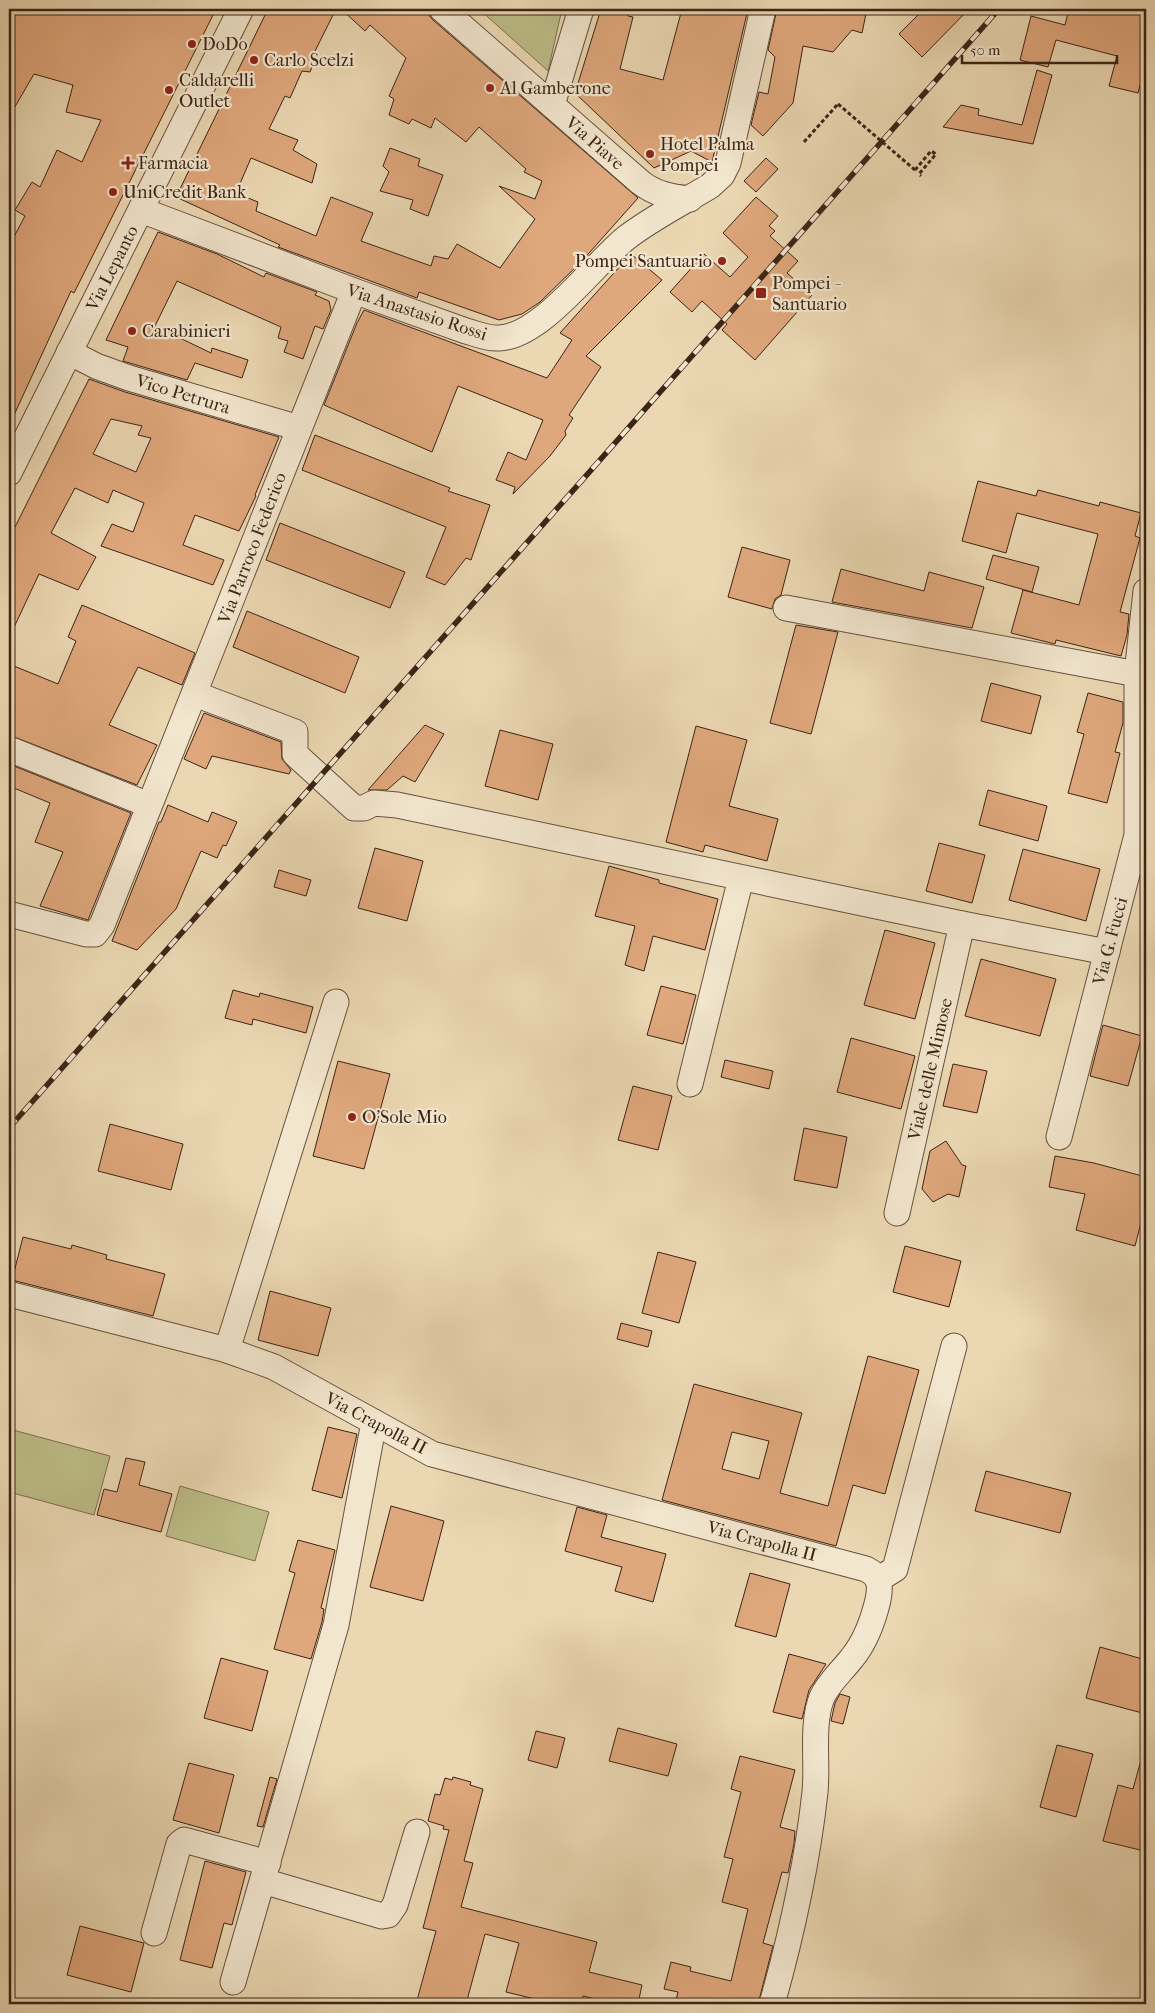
<svg xmlns="http://www.w3.org/2000/svg" width="1155" height="2013" viewBox="0 0 1155 2013" font-family="'IM FELL French Canon',serif">
	<style>
		.green { fill: #bdbd88; stroke: #7c704f }
		.building { fill: #dfa77c; stroke: #3c2416; fill-rule: evenodd }
		.lines { fill: none; stroke-linecap: round; stroke-linejoin: round }
		.minor-casing { stroke: #68513d; stroke-width: 27 }
		.path { stroke: #3c2416; stroke-width: 3; stroke-dasharray: 4 2.5; stroke-linecap: butt }
		.minor { stroke: #f2e6ce; stroke-width: 25 }
		.rail-casing { stroke: #3c2416; stroke-width: 5.5 }
		.rail { stroke: #f2e6ce; stroke-width: 4; stroke-dasharray: 11; stroke-linecap: butt }
		.path-bridge { stroke: #3c2416; stroke-width: 3; stroke-dasharray: 4 2.5; stroke-linecap: butt }
		.poi-dot { fill: #8f2418; stroke: #f2e6ce; stroke-width: 2 }
		.labels { text-anchor: middle; stroke-width: 4.5; stroke-linejoin: round; paint-order: stroke }
		.poi-label { font-size: 18px; fill: #3c2416; stroke: #f2e6ce; text-anchor: start }
		.street-label { font-size: 18px; fill: #3c2416; stroke: #f2e6ce }
	</style>
	<rect width="100%" height="100%" fill="#ebd8b3"/>
	<filter id="stains"><feTurbulence type="fractalNoise" baseFrequency=".004" numOctaves="4"/><feColorMatrix values="0 0 0 0 .2 0 0 0 0 .09 0 0 0 0 .02 0 0 0 .5 -.17"/></filter>
	<radialGradient id="worn" r=".72"><stop offset=".6" stop-color="#630" stop-opacity="0"/><stop offset="1" stop-color="#630" stop-opacity=".3"/></radialGradient>
	<g class="green">
		<path d="M479 9H562L548 71Z"/>
		<path d="M9 1429 110 1456 94 1515 9 1492Z"/>
		<path d="M180 1486 269 1512 255 1561 166 1536Z"/>
	</g>
	<g class="building">
		<path d="M9 9H216L74 293 71 291 9 426V246L25 216 15 210 32 182 40 187 57 150 82 162 101 120 66 112 73 85 34 74 9 117Z"/>
		<path d="M268 9H336L313 55 315 59 310 72 302 71 290 98 285 96 269 129 298 140 293 150 317 164 312 183 251 158 236 193 258 202 256 211 316 236 331 197 373 213 361 241 431 266 434 256 448 259 457 244 500 268 535 219 499 186 535 199 542 181 524 172 526 169 479 127 466 142 435 118 431 128 412 119 409 124 389 115 394 99 389 96 406 58 370 25 365 31 341 9H423L433 20 638 198 582 261 540 302 522 314 499 320 419 292 417 298 278 247 280 245 176 197Z"/>
		<path d="M601 9H630L628 16 633 17 620 69 663 80 682 9H748L712 162 691 151 654 168 575 93Z"/>
		<path d="M777 9H867L862 33 852 30 833 52 803 46 793 103 763 136 751 125 759 92 768 94 775 57 768 50Z"/>
		<path d="M924 9H969L922 57 899 34Z"/>
		<path d="M1069 9H1146V64L1138 93 1109 86 1117 56 1056 40 1048 67 1020 60 1031 16 1065 25Z"/>
		<path d="M1037 70 1052 75 1033 144 943 127 961 105 979 109 978 115 1022 125Z"/>
		<path d="M390 148 420 159 418 166 443 175 428 216 410 209 413 200 380 191 389 172 383 166Z"/>
		<path d="M766 158 778 169 756 192 744 181Z"/>
		<path d="M756 197 778 216 769 226 775 231 770 236 798 261 787 273 812 295 755 360 722 330 727 324 702 301 692 312 670 292 704 254 730 277 748 257 723 233Z"/>
		<path d="M158 232 217 254 264 277 266 273 317 292 315 295 329 301 331 310 323 329 315 326 303 359 284 352 288 341 278 338 281 327 177 281 155 326 211 353 212 348 248 360 242 378 195 363 187 380 123 361 128 347 106 340Z"/>
		<path d="M631 254 662 280 586 356 601 367 569 415 573 418 565 431 566 435 550 456 513 494 515 487 496 480 508 452 526 460 543 420 458 386 432 452 324 405 357 323 364 310 547 378 572 340 560 333Z"/>
		<path d="M89 379 125 392 279 437 255 495 256 496 239 531 195 515 183 545 224 560 213 585 101 546 112 524 133 532 144 503 113 490 108 503 75 488 51 533 96 557 78 590 39 574 9 638V539ZM111 419 142 426 138 435 151 438 136 472 93 454Z"/>
		<path d="M315 435 450 488 448 491 490 505 471 560 466 558 445 585 426 577 446 527 302 470Z"/>
		<path d="M978 481 1036 496 1038 490 1099 506 1100 502 1141 513 1135 536 1140 538 1120 612 1129 614 1127 635 1121 656 1056 640 1055 644 1011 633 1023 590 1079 605 1098 534 1017 513 1006 553 962 541Z"/>
		<path d="M280 523 405 572 390 608 266 560Z"/>
		<path d="M742 547 790 560 781 595 775 599 772 609 728 597Z"/>
		<path d="M993 555 1039 567 1032 592 986 579Z"/>
		<path d="M841 569 924 591 929 572 984 587 972 628 832 602Z"/>
		<path d="M82 605 195 653 182 685 138 667 109 725 157 745 137 785 9 735V664L58 684 76 641 68 637Z"/>
		<path d="M247 611 359 657 345 693 233 647Z"/>
		<path d="M796 625 838 632 811 734 770 723Z"/>
		<path d="M991 683 1041 696 1031 734 981 721Z"/>
		<path d="M1088 693 1123 702V723L1115 752 1120 753 1107 803 1068 793 1084 734 1077 732Z"/>
		<path d="M204 713 281 742 282 759 291 770 289 774 212 756 206 769 184 759Z"/>
		<path d="M425 725 444 734 415 782 403 776 387 790H368Z"/>
		<path d="M696 726 747 740 729 806 778 819 767 861 705 845 703 852 666 842Z"/>
		<path d="M500 730 553 744 538 800 485 786Z"/>
		<path d="M9 764 131 813 88 920 40 906 63 852 35 842 50 803 9 786Z"/>
		<path d="M988 790 1047 806 1038 841 979 825Z"/>
		<path d="M168 805 208 822 212 812 237 822 226 846 223 845 217 858 201 851 176 909 137 950 112 941 159 822H161Z"/>
		<path d="M939 843 985 855 972 903 926 891Z"/>
		<path d="M375 848 423 861 407 921 358 908Z"/>
		<path d="M1023 849 1100 869 1086 921 1009 900Z"/>
		<path d="M609 866 659 880V883L718 899 705 950 653 936 644 971 625 965 635 926 595 916Z"/>
		<path d="M279 870 311 880 306 896 274 887Z"/>
		<path d="M885 930 935 943 915 1019 864 1005Z"/>
		<path d="M981 959 1056 979 1040 1036 965 1016Z"/>
		<path d="M661 986 696 995 683 1044 647 1035Z"/>
		<path d="M233 990 259 997 260 993 313 1007 306 1033 253 1019 252 1025 225 1018Z"/>
		<path d="M1103 1025 1142 1036 1128 1086 1090 1076Z"/>
		<path d="M851 1038 915 1056 901 1109 837 1092Z"/>
		<path d="M725 1060 773 1071 769 1089 721 1077Z"/>
		<path d="M338 1061 390 1074 364 1169 313 1156Z"/>
		<path d="M953 1064 987 1071 977 1113 943 1106Z"/>
		<path d="M633 1086 672 1096 658 1150 618 1140Z"/>
		<path d="M110 1124 183 1144 171 1190 98 1171Z"/>
		<path d="M804 1128 847 1137 837 1188 794 1180Z"/>
		<path d="M946 1141 962 1165 966 1166 959 1197 948 1194 933 1202 922 1189 930 1151Z"/>
		<path d="M1055 1156 1094 1163 1146 1177V1203L1135 1246 1076 1230 1085 1194 1049 1187Z"/>
		<path d="M23 1237 71 1249 72 1245 107 1255 106 1259 165 1274 153 1316 12 1280Z"/>
		<path d="M905 1246 961 1261 949 1307 893 1292Z"/>
		<path d="M658 1252 696 1262 679 1323 642 1313Z"/>
		<path d="M270 1291 331 1308 318 1356 258 1340Z"/>
		<path d="M621 1323 652 1331 648 1347 617 1339Z"/>
		<path d="M868 1356 919 1370 885 1494 853 1485 836 1546 662 1500 694 1384 802 1413 780 1493 828 1506ZM732 1432 769 1441 759 1479 722 1469Z"/>
		<path d="M328 1427 357 1434 342 1498 312 1490Z"/>
		<path d="M126 1458 145 1462 139 1485 172 1494 161 1532 97 1515 104 1489 117 1492Z"/>
		<path d="M986 1471 1071 1493 1060 1533 975 1511Z"/>
		<path d="M391 1506 444 1521 423 1601 370 1587Z"/>
		<path d="M577 1507 607 1515 601 1537 666 1554 653 1602 615 1591 622 1567 565 1551Z"/>
		<path d="M298 1540 335 1550 321 1608 324 1609 322 1622 311 1659 274 1649 295 1573 289 1571Z"/>
		<path d="M750 1573 790 1584 776 1637 735 1626Z"/>
		<path d="M1100 1647 1146 1660V1714L1086 1698Z"/>
		<path d="M789 1654 826 1664 809 1690 802 1719 773 1712Z"/>
		<path d="M221 1658 268 1671 252 1731 204 1718Z"/>
		<path d="M840 1694 850 1697 843 1724 831 1721 835 1703Z"/>
		<path d="M618 1728 677 1744 668 1776 609 1761Z"/>
		<path d="M536 1731 565 1738 557 1768 528 1760Z"/>
		<path d="M1057 1745 1093 1754 1076 1817 1040 1807Z"/>
		<path d="M740 1756 795 1770 780 1827 795 1831 794 1844 788 1873 782 1872 763 1943 773 1946 758 2004H675L678 1992 664 1989 671 1962 691 1967 690 1971 731 1981 748 1909 722 1902 733 1859 724 1857 741 1792 731 1789Z"/>
		<path d="M1141 1760H1146V1826L1140 1850 1103 1841 1118 1785 1133 1789Z"/>
		<path d="M189 1763 234 1775 219 1833 173 1820Z"/>
		<path d="M270 1777 277 1779 263 1827 257 1826Z"/>
		<path d="M453 1777 471 1782 470 1785 483 1789 464 1861 473 1863 461 1907 597 1942 589 1972 642 1985 638 2004H616L583 1996 581 2004H538L539 2000 506 1992 519 1943 485 1934 466 2004H416L436 1931 423 1928 449 1830 443 1829 444 1826 428 1821 435 1794 440 1795 445 1778 452 1780Z"/>
		<path d="M205 1861 246 1872 232 1925 224 1923 212 1968 180 1960Z"/>
		<path d="M80 1926 144 1943 131 1992 67 1975Z"/>
	</g>
	<g class="lines">
		<g class="minor-casing">
			<g id="minor">
				<path d="M442 9 640 182C655 194 670 197 690 199"/>
				<path d="M552 105 581 9"/>
				<path d="M141 210 354 291 466 331C477 334 488 339 499 338 541 337 594 264 626 238 652 218 682 203 710 186L722 175 728 163 763 9"/>
				<path d="M69 352 96 366 129 378 299 428"/>
				<path d="M9 473 241 9"/>
				<path d="M786 608 1137 674"/>
				<path d="M195 694 295 732V754L354 808H364L374 803 397 805 962 924 1107 952"/>
				<path d="M9 749 149 805"/>
				<path d="M9 914 86 934H95L102 925 354 291"/>
				<path d="M690 1084 741 878"/>
				<path d="M1059 1137 1137 835V674L1146 591"/>
				<path d="M897 1213 962 924"/>
				<path d="M9 1294 227 1350 274 1367 432 1454 866 1569C880 1576 881 1585 878 1600 873 1621 866 1641 852 1658 842 1671 829 1682 822 1697 811 1724 818 1763 815 1792 807 1866 792 1933 772 2004"/>
				<path d="M227 1350 336 1002"/>
				<path d="M879 1579 895 1569 954 1346"/>
				<path d="M263 1881 382 1916 388 1915 395 1905 417 1832"/>
				<path d="M154 1933 179 1844 184 1840 268 1863"/>
				<path d="M233 1982 336 1625 374 1422"/>
			</g>
		</g>
		<g class="path">
			<path d="M804 142 838 104"/>
			<path d="M915 170 931 151 936 154 919 174 921 176"/>
		</g>
		<use href="#minor" class="minor"/>
		<g class="rail-casing">
			<path id="rail" d="M9 1128 999 9"/>
		</g>
		<use href="#rail" class="rail"/>
		<path class="path-bridge" d="M838 104 915 170"/>
	</g>
	<g class="poi-dot">
		<circle cx="192" cy="44" r="5"/>
		<circle cx="254" cy="60" r="5"/>
		<circle cx="490" cy="88" r="5"/>
		<circle cx="169" cy="90" r="5"/>
		<circle cx="650" cy="154" r="5"/>
		<path d="M125.5 155.5h5v5h5v5h-5v5h-5v-5h-5v-5h5z"/>
		<circle cx="113" cy="192" r="5"/>
		<circle cx="722" cy="261" r="5"/>
		<rect x="755" y="287" width="12" height="12" rx="2.5"/>
		<circle cx="132" cy="331" r="5"/>
		<circle cx="352" cy="1117" r="5"/>
	</g>
	<g class="labels">
		<g class="poi-label">
			<text x="202" y="50">DoDo</text>
			<text x="264" y="66">Carlo Scelzi</text>
			<text x="179" y="86">Caldarelli<tspan x="179" dy="21">Outlet</tspan></text>
			<text x="500" y="94">Al Gamberone</text>
			<text x="660" y="150">Hotel Palma<tspan x="660" dy="21">Pompei</tspan></text>
			<text x="138" y="169">Farmacia</text>
			<text x="123" y="198">UniCredit Bank</text>
			<text x="712" y="267" text-anchor="end">Pompei Santuario</text>
			<text x="772" y="289">Pompei -<tspan x="772" dy="21">Santuario</tspan></text>
			<text x="142" y="337">Carabinieri</text>
			<text x="362" y="1123">O'Sole Mio</text>
		</g>
		<g class="street-label">
			<text transform="translate(595 143) rotate(41)" y="6">Via Piave</text>
			<text transform="translate(112 268) rotate(-63)" y="6">Via Lepanto</text>
			<text transform="translate(417 312) rotate(18)" y="6">Via Anastasio Rossi</text>
			<text transform="translate(183 394) rotate(17)" y="6">Vico Petrura</text>
			<text transform="translate(252 548) rotate(-69)" y="6">Via Parroco Federico</text>
			<text transform="translate(1110 941) rotate(-75)" y="6">Via G. Fucci</text>
			<text transform="translate(930 1069) rotate(-77)" y="6">Viale delle Mimose</text>
			<text transform="translate(376 1423) rotate(28)" y="6">Via Crapolla II</text>
			<text transform="translate(762 1541) rotate(15)" y="6">Via Crapolla II</text>
		</g>
	</g>
	<rect width="1155" height="2013" fill="none" stroke="#ebd8b3" stroke-width="30"/>
	<rect x="10" y="10" width="1135" height="1993" fill="none" stroke="#3c2416" stroke-width="2.5"/>
	<rect x="15" y="15" width="1125" height="1983" fill="none" stroke="#3c2416"/>
	<path d="M962 55v8h155v-8" fill="none" stroke="#3c2416" stroke-width="2.5"/>
	<text x="970" y="55" font-size="15" fill="#3c2416" stroke="#f2e6ce" stroke-width="4" paint-order="stroke">50 m</text>
	<rect width="100%" height="100%" filter="url(#stains)"/>
	<rect width="100%" height="100%" fill="url(#worn)"/>
</svg>
